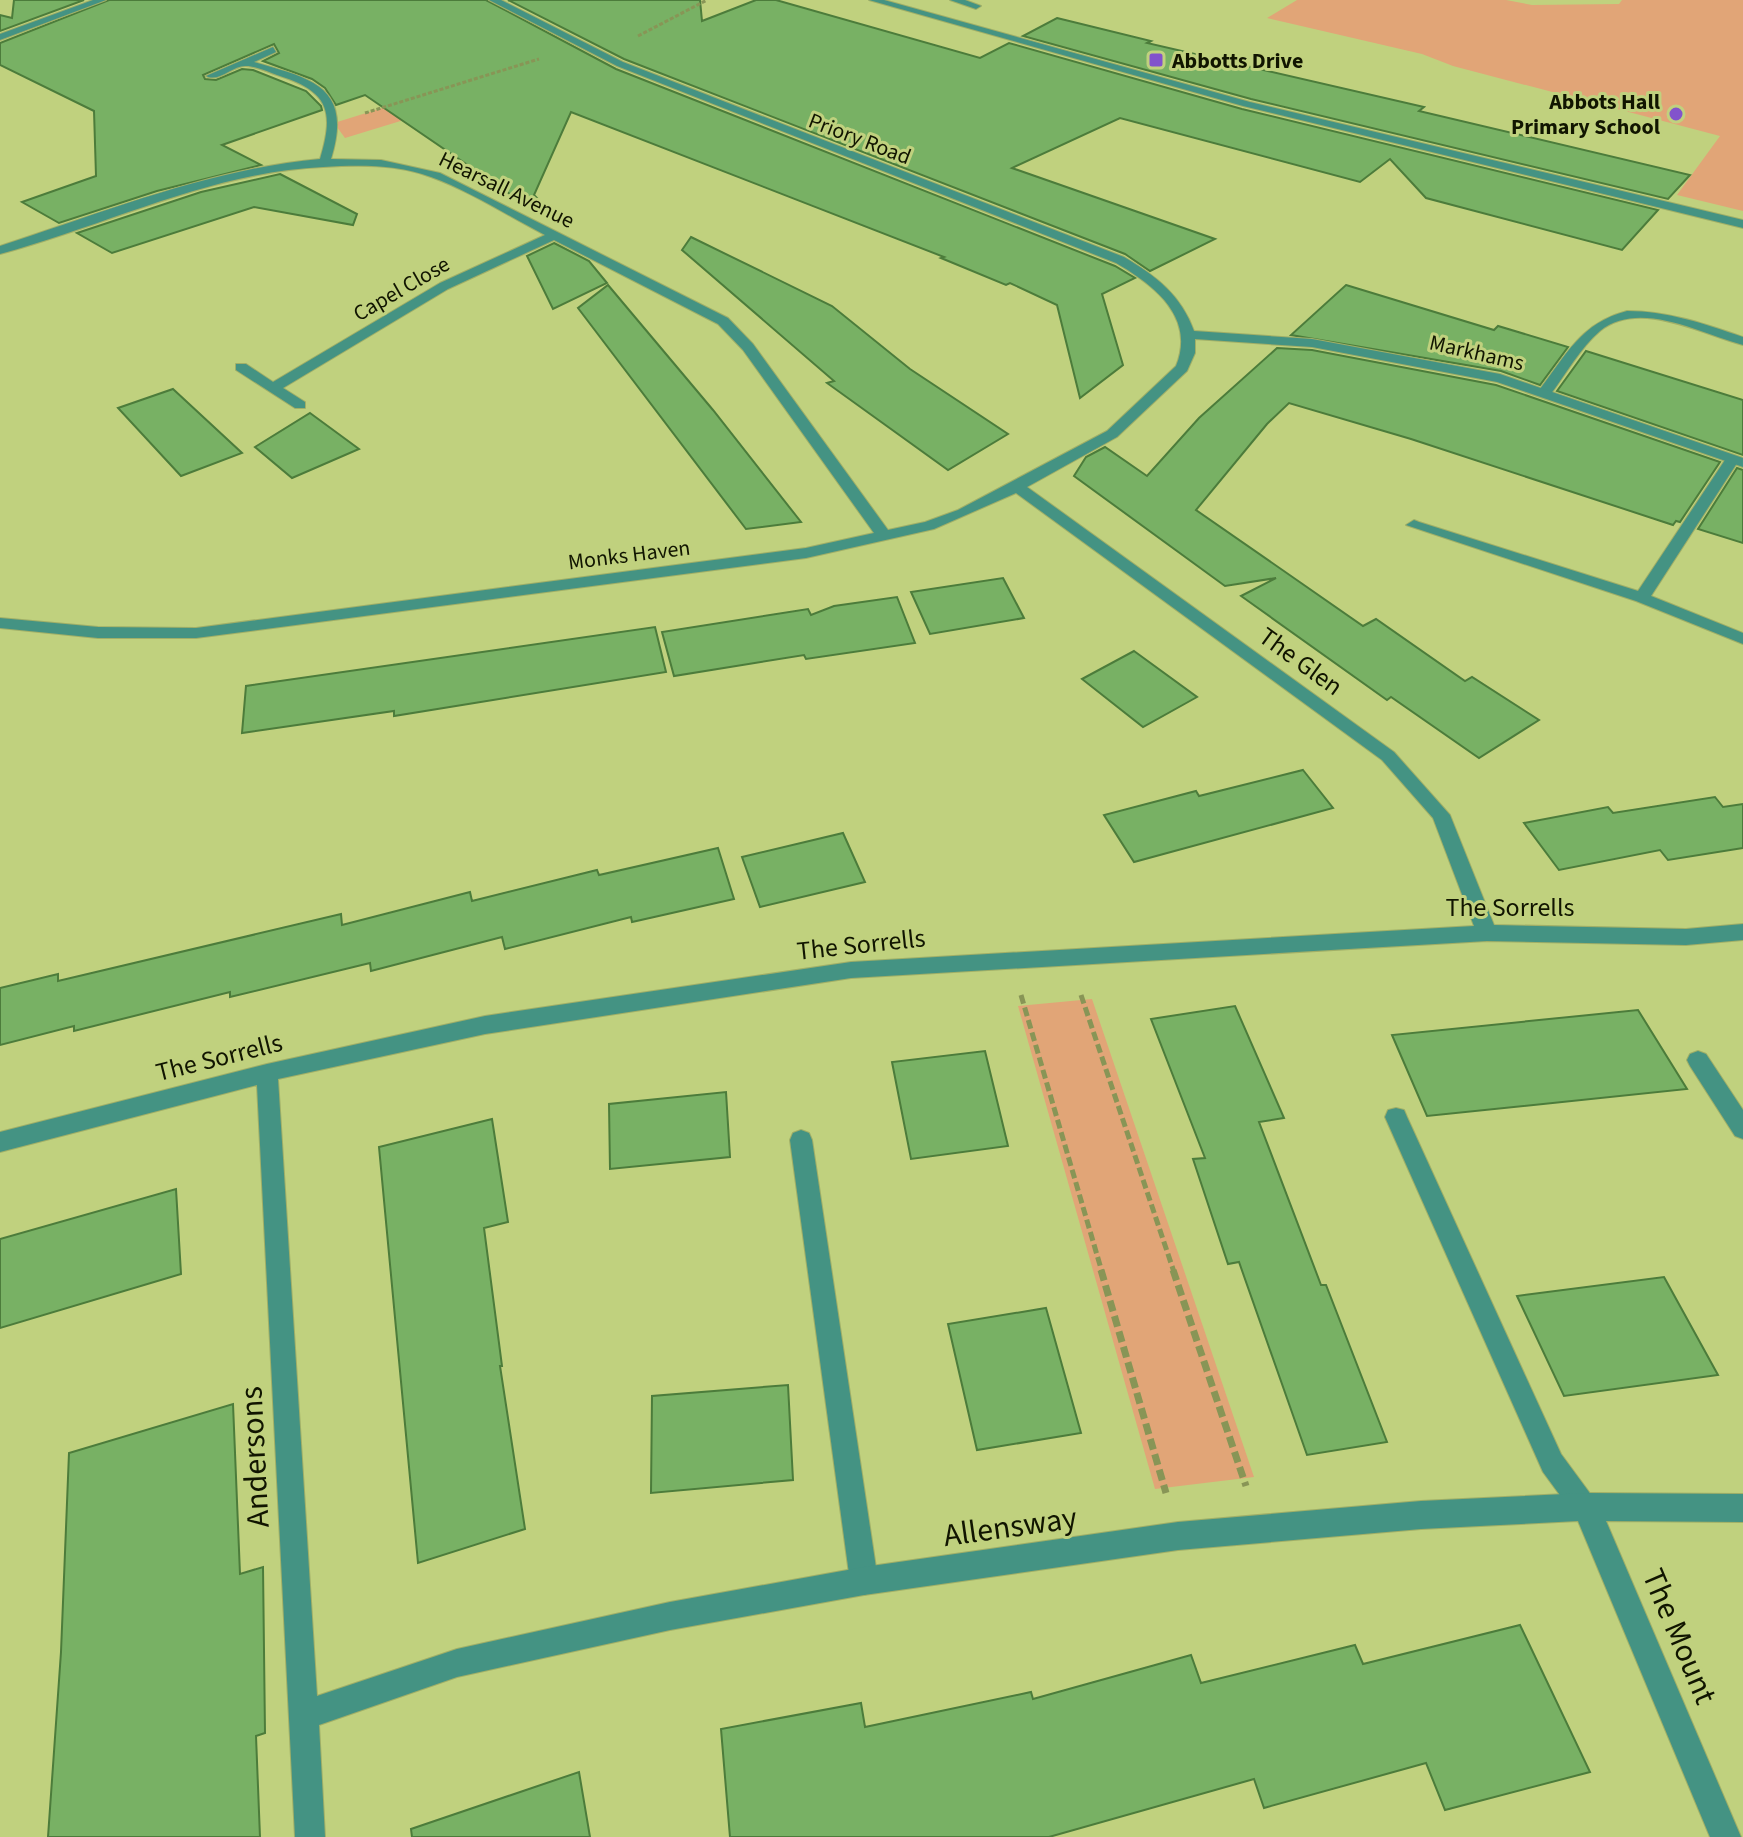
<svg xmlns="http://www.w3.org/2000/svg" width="1743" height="1837" viewBox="0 0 1743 1837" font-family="'Source Sans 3',sans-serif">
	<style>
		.green { fill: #e1a577 }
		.building { fill: #78b164; stroke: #4c7c3b; stroke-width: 2 }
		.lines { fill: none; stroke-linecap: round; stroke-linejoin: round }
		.service-casing { stroke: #a0af67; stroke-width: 2 }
		.minor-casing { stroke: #a0af67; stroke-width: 2 }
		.path-far2 { stroke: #889556; stroke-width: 3; stroke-dasharray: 4 2; stroke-linecap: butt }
		.path-far1 { stroke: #889556; stroke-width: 5; stroke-dasharray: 9 4; stroke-linecap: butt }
		.path { stroke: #889556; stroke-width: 7; stroke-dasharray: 11 5; stroke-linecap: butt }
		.service { fill: #449383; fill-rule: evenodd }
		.minor { fill: #449383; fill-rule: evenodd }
		.poi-dot { fill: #8253cc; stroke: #c0d17e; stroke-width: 3 }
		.labels { text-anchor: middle; stroke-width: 6; stroke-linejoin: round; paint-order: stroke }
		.far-poi-label { font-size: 22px; font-weight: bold; fill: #111500; stroke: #c0d17e; text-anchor: start }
		.far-street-label { font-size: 22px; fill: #111500; stroke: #c0d17e }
		.street-label { font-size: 26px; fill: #111500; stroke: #c0d17e }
		.near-street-label { font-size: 32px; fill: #111500; stroke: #c0d17e }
	</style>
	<rect width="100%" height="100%" fill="#c0d17e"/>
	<g class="green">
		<path d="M1297 0H1506L1532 5 1619 4 1622 0H1743V211L1677 195 1720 136 1453 66 1422 54 1267 18Z"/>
		<path d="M553 55 577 67 345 138 334 123Z"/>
		<path d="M1092 999 1254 1477 1155 1489 1018 1006Z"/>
	</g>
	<g class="building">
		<path d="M14 0H84L0 31V15L12 18Z"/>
		<path d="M109 0H486L616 69 1115 266 1135 278 1102 294 1123 365 1080 398 1057 305 1010 283 1006 285 941 258 944 257 571 112 534 195 537 198 529 207 365 95 336 105 325 88 312 79 263 61 279 53 274 44 203 75 205 79 216 80 242 69 253 70 306 91 321 106 322 110 222 145 261 165 157 191 59 223 22 202 96 176 94 111 0 65V43Z"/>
		<path d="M508 0H700L702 21 756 0H776L980 58 1009 43 1242 109 1658 210 1622 250 1426 198 1390 159 1360 182 1120 118 1012 168 1215 239 1150 271 1125 254 624 59Z"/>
		<path d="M1057 18 1151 41 1147 43 1424 107 1419 111 1690 175 1668 199 1251 99 1023 36Z"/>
		<path d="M280 174 357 214 353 225 254 207 112 253 77 233 201 192Z"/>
		<path d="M691 237 832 306 910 369 1008 434 948 470 827 383 834 381 682 250Z"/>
		<path d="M554 243 589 261 607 283 553 309 527 256Z"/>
		<path d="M608 285 713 410 801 522 746 529 578 308Z"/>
		<path d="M1346 285 1494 330 1498 326 1568 347 1540 385 1501 371 1291 335Z"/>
		<path d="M1277 348 1312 350 1496 385 1720 462 1680 522 1676 521 1673 525 1411 439 1289 403 1267 424 1196 510 1363 626 1376 619 1465 681 1472 677 1539 720 1479 758 1391 697 1387 700 1241 596 1276 578 1225 586 1074 476 1086 457 1105 447 1147 476 1199 418Z"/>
		<path d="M1586 351 1743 400V455L1557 391Z"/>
		<path d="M173 389 242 453 181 476 118 408Z"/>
		<path d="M310 413 359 449 292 478 255 447Z"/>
		<path d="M1737 468 1743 470V543L1698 529Z"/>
		<path d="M1003 578 1024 618 930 634 911 592Z"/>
		<path d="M897 597 915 643 806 659 804 655 674 676 662 632 808 609 811 615 834 606Z"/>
		<path d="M655 627 666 672 394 716V711L242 733 246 686Z"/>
		<path d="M1134 651 1197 697 1143 727 1082 679Z"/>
		<path d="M1303 770 1333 808 1134 862 1104 815 1196 791 1199 796Z"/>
		<path d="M1715 797 1723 807 1743 804V848L1668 860 1660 850 1559 870 1524 823 1608 807 1613 813Z"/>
		<path d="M843 833 865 882 760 907 742 857Z"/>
		<path d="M718 848 734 899 632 922 631 917 505 949 502 937 371 971 370 963 230 997V992L74 1031V1026L0 1045V988L58 974V981L341 914 342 925 470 892 472 901 597 870 599 875Z"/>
		<path d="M1235 1006 1284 1118 1259 1122 1321 1285H1326L1387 1442 1307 1455 1239 1262 1228 1264 1193 1159 1205 1158 1151 1019Z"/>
		<path d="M1638 1010 1687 1089 1427 1116 1392 1035Z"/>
		<path d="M985 1051 1008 1146 911 1159 892 1062Z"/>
		<path d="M726 1092 730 1157 610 1169 609 1104Z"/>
		<path d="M492 1119 508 1222 484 1228 502 1366H500L525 1529 418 1563 379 1147Z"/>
		<path d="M176 1189 181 1274 0 1328V1239Z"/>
		<path d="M1664 1277 1718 1375 1564 1396 1517 1296Z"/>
		<path d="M1046 1308 1081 1433 977 1450 948 1324Z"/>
		<path d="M788 1385 793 1480 651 1493 652 1396Z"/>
		<path d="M233 1404 240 1574 263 1567 265 1733 256 1736 260 1837H48L61 1652 69 1453Z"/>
		<path d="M1520 1625 1590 1772 1445 1810 1426 1763 1264 1808 1254 1779 1049 1837H730L721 1729 861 1703 865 1727 1031 1692 1033 1699 1191 1655 1201 1683 1355 1645 1363 1664Z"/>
		<path d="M579 1772 590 1837H412L411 1829Z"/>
	</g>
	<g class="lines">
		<g class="service-casing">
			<g id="service">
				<path d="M950 0H965L981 6 976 9Z"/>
				<path d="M1627 311C1668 311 1705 324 1743 337V345C1701 334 1640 299 1600 331 1580 348 1566 374 1550 395H1540V389C1567 354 1581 323 1627 311Z"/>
				<path d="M1732 456 1739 460 1651 596 1743 633V644L1636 601 1406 525 1414 520 1419 522 1638 591 1727 457Z"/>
				<path d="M1698 1051 1706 1054 1743 1110V1139L1735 1136 1690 1066 1687 1060 1690 1054Z"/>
				<path d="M1396 1108 1404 1110 1407 1117 1561 1454 1600 1507 1596 1517 1586 1521 1576 1517 1543 1472 1385 1117 1388 1110Z"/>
				<path d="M801 1130 809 1133 812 1140 878 1581 874 1591 864 1595 854 1591 850 1581 790 1140 793 1133Z"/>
			</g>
		</g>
		<g class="minor-casing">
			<g id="minor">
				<path d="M93 0H106L0 40V34Z"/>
				<path d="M489 0H501L623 62 1124 257C1156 276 1181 295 1194 331L1312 339 1500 374 1743 458V467L1497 382 1312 347 1195 339V353L1187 371 1117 437 1027 487 1394 752 1450 815 1494 925 1686 929 1743 924V940L1686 945 1487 941 851 978 485 1034 278 1079 317 1696 457 1649 670 1602 864 1567 1178 1522 1421 1501 1586 1493 1743 1494V1522L1606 1521 1741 1837H1710L1578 1521 1421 1529 1178 1550 864 1595 670 1630 457 1677 319 1725 325 1837H295L257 1085 0 1152V1132L267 1064 485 1016 851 962 1474 926 1433 818 1382 760 1016 493 934 529 806 558 196 638H98L0 628V618L98 627 196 628 806 548 874 533 743 350 718 324 554 240 448 289 283 388 305 402V408H295L236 370V364H246L273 382 440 283 545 235C508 216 470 191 431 177 396 164 358 165 323 167 211 172 108 225 0 254V246C105 212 210 169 320 159 335 110 328 91 277 75 268 72 256 66 246 66 233 65 219 83 206 76L273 47 276 52 254 62C313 79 353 87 331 159L381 160 440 173 728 318 753 344 888 530 925 522 958 510 1107 431 1176 366C1196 317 1154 285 1116 263L617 66Z"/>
				<path d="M869 0H884L1250 102 1743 220V228L1243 106Z"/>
			</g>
		</g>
		<g class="path-far2">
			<path d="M638 36 707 0"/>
			<path d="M365 113 539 59"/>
		</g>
		<g class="path-far1">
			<path d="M1021 995 1102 1272"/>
			<path d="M1081 995 1174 1272"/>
		</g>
		<g class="path">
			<path d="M1101 1270 1166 1493"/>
			<path d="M1173 1270 1246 1486"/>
		</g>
		<use href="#service" class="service"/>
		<use href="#minor" class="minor"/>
	</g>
	<g class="poi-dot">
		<rect x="1148" y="52" width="16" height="16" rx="4"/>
		<circle cx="1676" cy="114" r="8"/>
	</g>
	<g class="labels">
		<g class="far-poi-label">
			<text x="1172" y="68">Abbotts Drive</text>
			<text x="1660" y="109" text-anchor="end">Abbots Hall<tspan x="1660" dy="25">Primary School</tspan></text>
		</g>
		<g class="far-street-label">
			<text transform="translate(860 138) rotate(21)" y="8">Priory Road</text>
			<text transform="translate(507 189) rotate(26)" y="8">Hearsall Avenue</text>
			<text transform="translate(401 288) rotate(-30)" y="8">Capel Close</text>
			<text transform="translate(1477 352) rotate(13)" y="8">Markhams</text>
			<text transform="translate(629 554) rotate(-7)" y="8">Monks Haven</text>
		</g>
		<g class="street-label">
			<text transform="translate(1301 661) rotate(36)" y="9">The Glen</text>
			<text x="1510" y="916">The Sorrells</text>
			<text transform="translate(861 944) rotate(-6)" y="9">The Sorrells</text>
			<text transform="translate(219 1057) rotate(-14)" y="9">The Sorrells</text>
		</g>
		<g class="near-street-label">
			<text transform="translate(254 1457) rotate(-93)" y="11">Andersons</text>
			<text transform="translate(1010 1526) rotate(-8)" y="11">Allensway</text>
			<text transform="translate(1680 1636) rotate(67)" y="11">The Mount</text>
		</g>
	</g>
</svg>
